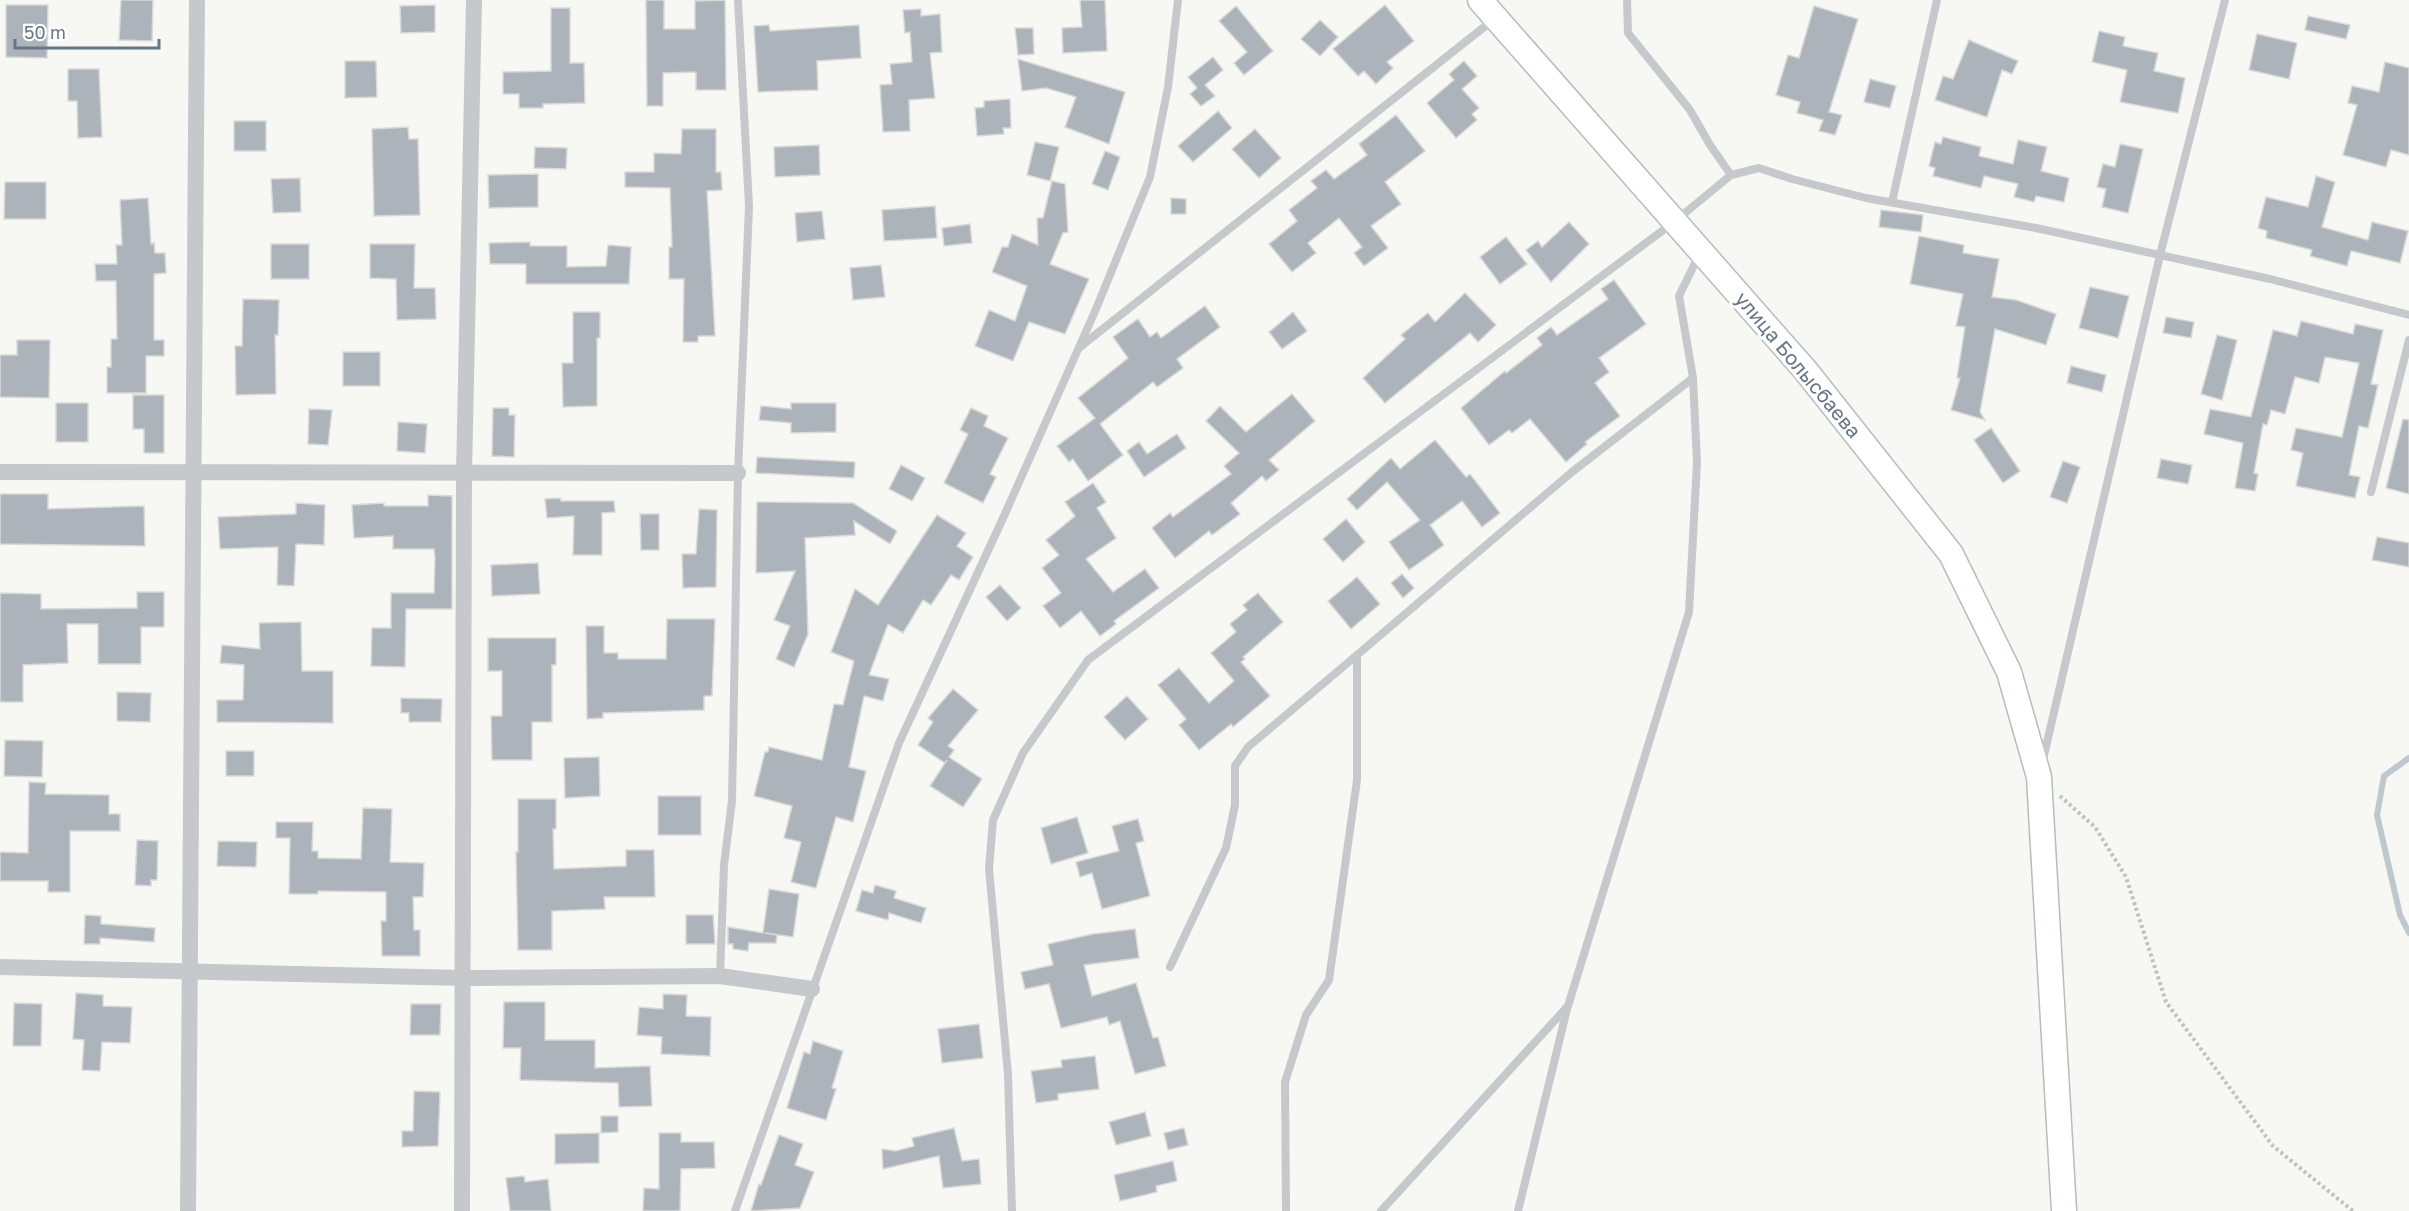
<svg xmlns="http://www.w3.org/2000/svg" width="2409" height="1211" viewBox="0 0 2409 1211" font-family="'Golos Text',sans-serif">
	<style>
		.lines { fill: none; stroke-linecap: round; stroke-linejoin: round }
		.stream { stroke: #bfc8ce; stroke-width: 6 }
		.building { fill: #acb3ba; stroke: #d9d9d7; stroke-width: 1.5 }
		.secondary-casing { stroke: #b7bcc1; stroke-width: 27 }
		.path { stroke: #bfc1c3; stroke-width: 4; stroke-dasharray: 3 3; stroke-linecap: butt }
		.lane { stroke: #c5c9cc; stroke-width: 8 }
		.street { stroke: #c5c9cc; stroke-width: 16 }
		.secondary { stroke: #fff; stroke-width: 24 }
		.labels { text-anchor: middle; stroke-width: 6; stroke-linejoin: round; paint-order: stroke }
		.street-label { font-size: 20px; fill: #667686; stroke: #fff }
	</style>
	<rect width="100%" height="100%" fill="#f7f7f4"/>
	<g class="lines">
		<path class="stream" d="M2409 758 2384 776 2377 815 2400 915 2409 933"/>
	</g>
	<g class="building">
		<path d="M121 0H153L152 41 119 40Z"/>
		<path d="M646 0H664V29H695V1L725 0 726 90H696V72L663 73V106H647Z"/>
		<path d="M1080 0H1105L1107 51 1063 53 1062 28 1082 27Z"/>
		<path d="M6 5H48L47 58 6 57Z"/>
		<path d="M435 5V32L401 33 400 6Z"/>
		<path d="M1385 5 1414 41 1387 62 1393 68 1376 84 1364 71 1358 76 1333 49Z"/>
		<path d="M1236 6 1273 51 1244 75 1234 63 1247 52 1219 21Z"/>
		<path d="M1814 6 1858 19 1829 112 1842 115 1835 135 1819 131 1823 120 1797 113 1800 102 1776 95 1788 55 1799 58Z"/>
		<path d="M551 8H570V63H584L585 103 543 104V108H519V94H503V72L551 71Z"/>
		<path d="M921 9V16L940 14 942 52 930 53 935 98 909 100 910 131 883 132 880 85 892 84 890 64 912 62 910 32 905 33 903 10Z"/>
		<path d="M2308 16 2350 25 2346 39 2305 30Z"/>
		<path d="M1320 20 1338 37 1320 56 1301 39Z"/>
		<path d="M769 25 770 31 859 25 861 58 817 61 818 90 758 92 754 26Z"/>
		<path d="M1015 28H1033L1034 54 1018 55Z"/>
		<path d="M2099 31 2125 37 2123 46 2158 53 2154 71 2185 78 2178 113 2120 102 2127 70 2092 62Z"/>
		<path d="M2257 34 2297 43 2289 79 2249 70Z"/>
		<path d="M1969 40 2018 61 2012 74 2002 70 1987 117 1935 100 1943 76 1953 79Z"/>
		<path d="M1213 57 1223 70 1205 85 1215 96 1201 106 1190 94 1197 88 1188 77Z"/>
		<path d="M1018 59 1125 92 1109 144 1065 127 1076 97 1046 88 1022 91Z"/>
		<path d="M345 61H376L377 97 345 98Z"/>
		<path d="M1464 61 1477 76 1462 89 1479 108 1472 114 1477 120 1456 138 1427 103 1454 80 1449 74Z"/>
		<path d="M2385 62 2409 68V155L2391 150 2386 167 2343 155 2357 105 2348 103 2352 86 2379 92Z"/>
		<path d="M68 69H99L102 137 78 138 77 101H68Z"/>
		<path d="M1870 79 1896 86 1890 108 1864 102Z"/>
		<path d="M1010 99 1011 128H1003L1004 134 977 136 975 108 984 107V101Z"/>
		<path d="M1218 111 1232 128 1193 162 1178 146Z"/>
		<path d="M1396 115 1425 151 1385 182 1401 204 1371 226 1388 248 1364 266 1354 253 1362 247 1339 218 1308 243 1316 253 1292 272 1269 244 1297 221 1289 210 1317 188 1311 181 1326 170 1334 179 1367 155 1359 144Z"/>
		<rect x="234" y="121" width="32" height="30"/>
		<path d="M408 127 409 139H418L420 215 374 216 372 129Z"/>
		<path d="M682 129H716V172H721L722 190 707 191 715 336H698V342H683L684 279H669V247H672L670 188 625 187V172H654V153L681 154Z"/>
		<path d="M1255 129 1281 158 1259 178 1232 149Z"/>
		<path d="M1943 137 1981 147 1979 156 2013 164 2018 140 2047 147 2041 171 2069 178 2064 202 2036 196 2034 202 2014 197 2018 184 1984 176 1981 188 1933 176 1935 168 1929 166 1935 142 1941 144Z"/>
		<path d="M1035 142 1059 147 1050 181 1027 175Z"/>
		<path d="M2120 144 2143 149 2128 213 2102 207 2106 189 2097 187 2103 164 2115 167Z"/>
		<path d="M819 145 820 175 775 177 774 147Z"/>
		<path d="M535 147 567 148 566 169 534 168Z"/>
		<path d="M1105 151 1120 157 1108 190 1092 184Z"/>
		<path d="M538 174V207L489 208 488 175Z"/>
		<path d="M2316 176 2335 182 2322 227 2368 240 2372 222 2408 231 2400 263 2351 251 2347 266 2310 256 2312 250 2266 238 2267 231 2258 228 2266 197 2308 207Z"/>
		<path d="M300 178 301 212 273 213 271 179Z"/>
		<path d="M1052 181 1065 184 1068 232 1063 233 1050 264 1089 279 1065 334 1029 322 1013 361 975 346 989 310 1015 321 1027 286 992 272 1002 247H1008L1012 234 1038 245 1037 218H1043Z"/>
		<path d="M5 182H46V219H4Z"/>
		<path d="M148 198 151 244 154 243 155 253H165L166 273 154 274V340H164V356H146V393H107V367H111V339H117L116 281H96L95 264H117L116 245H122L120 200Z"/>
		<path d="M1171 198 1186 199V214H1171Z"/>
		<path d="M935 206 937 238 884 241 882 210Z"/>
		<path d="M1881 210 1923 215 1921 232 1879 227Z"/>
		<path d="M822 211 825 239 797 242 795 213Z"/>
		<path d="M1569 222 1589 244 1551 282 1526 250 1538 241 1542 247Z"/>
		<path d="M970 224 972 243 944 246 942 228Z"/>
		<path d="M1919 236 1964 245 1963 253 1999 259 1992 297 2016 300 2056 314 2046 345 1995 329 1980 412 1985 420 1951 410 1960 378H1957L1965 327 1956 326 1963 294 1910 284Z"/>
		<path d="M1506 237 1527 264 1500 284 1480 257Z"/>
		<path d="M530 242V246H567V267L606 266 608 245 631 247 629 284H526V264H490L489 243Z"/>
		<rect x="271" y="244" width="38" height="35"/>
		<path d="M370 244H415L414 288H435L436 319 397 320 396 279 370 278Z"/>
		<path d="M881 265 885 297 853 300 850 268Z"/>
		<path d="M1614 280 1646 324 1599 358 1609 372 1595 383 1620 416 1585 442 1587 444 1566 462 1530 419 1512 433 1509 430 1489 445 1461 408 1505 371 1506 373 1542 345 1537 338 1551 327 1557 335 1608 299 1601 289Z"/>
		<path d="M2090 287 2129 296 2118 338 2079 328Z"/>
		<path d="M1465 293 1496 325 1478 342 1470 333 1385 403 1363 378 1405 339 1401 335 1428 313 1435 322Z"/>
		<path d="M243 299 279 300 278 335H275L276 394 236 395 235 346H242Z"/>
		<path d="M1205 306 1220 327 1177 359 1183 368 1157 387 1153 382 1100 424 1123 455 1088 481 1073 459 1069 462 1057 446 1095 418 1078 398 1128 358 1113 337 1138 319 1150 337 1157 332 1161 338Z"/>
		<path d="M573 312H600V338H597V406L563 407 562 363H573Z"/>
		<path d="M1293 312 1307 331 1282 349 1269 332Z"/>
		<path d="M2166 317 2194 322 2191 338 2163 333Z"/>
		<path d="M2301 321 2353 334 2355 324 2383 330 2371 384 2378 385 2368 428 2359 426 2349 475 2360 477 2355 498 2296 486 2303 453 2291 450 2296 428 2342 437 2359 363 2325 357 2319 383 2295 377 2285 414 2271 410 2267 425 2263 424 2254 473 2258 474 2255 491 2235 488 2243 443 2204 434 2210 409 2251 417 2273 330 2297 336Z"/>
		<path d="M2217 335 2237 340 2222 400 2201 394Z"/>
		<path d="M17 340H50L49 398 0 397V355H17Z"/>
		<rect x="343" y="352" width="37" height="34"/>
		<path d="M2071 366 2106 375 2102 392 2067 383Z"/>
		<path d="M1292 394 1315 421 1269 460 1279 470 1266 481 1262 476 1231 503 1240 514 1212 535 1209 531 1175 558 1152 528 1170 513 1173 517 1231 474 1224 466 1239 453 1206 421 1220 406 1246 432Z"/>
		<path d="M133 395H164V453H144V429H133Z"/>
		<rect x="56" y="403" width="32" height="39"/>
		<path d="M791 403H836V432L791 433V423L759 420 761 406 791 409Z"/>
		<path d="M493 408H509V415H515L514 457 492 456Z"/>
		<path d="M971 408 988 416 984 426 1008 438 990 474 996 477 983 503 944 483 968 434 960 430Z"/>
		<path d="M309 409 332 410 328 445 308 444Z"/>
		<path d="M2403 419 2409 420V494L2386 488Z"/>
		<path d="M398 422 427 424 425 453 397 451Z"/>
		<path d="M1991 428 2020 471 2003 483 1974 440Z"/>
		<path d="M1177 434 1186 448 1144 477 1127 451 1139 442 1147 454Z"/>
		<path d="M1435 440 1466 477 1470 474 1500 513 1482 527 1462 501 1430 525 1444 545 1409 570 1389 542 1420 520 1387 482 1357 510 1347 499 1391 458 1400 469Z"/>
		<path d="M757 457 855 462 854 478 756 473Z"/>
		<path d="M2161 459 2192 465 2188 484 2157 478Z"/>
		<path d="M2063 461 2080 467 2067 503 2050 497Z"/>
		<path d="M901 465 925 478 912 501 889 489Z"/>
		<path d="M1093 483 1106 502 1097 508 1116 538 1086 559 1113 592 1145 569 1159 588 1114 621 1116 624 1100 636 1081 611 1060 628 1043 606 1061 593 1042 568 1059 555 1046 540 1075 516 1065 502Z"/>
		<path d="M0 494H48V509L144 506 145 546 0 544Z"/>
		<path d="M428 495 452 496V609H406L405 667 371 666 372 628H391V593H434L435 558 434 549H393V536L354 538 352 505 384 503V506H428Z"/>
		<path d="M560 498 561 501H614L615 512 602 513V555H573L574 516 547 518 545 499Z"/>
		<path d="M757 502 853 503 897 531 890 544 854 521 855 535 805 538 808 634 794 667 776 659 790 626 774 620 795 571 756 573Z"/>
		<path d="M296 503 325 505 324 545 296 544 294 586 277 585 278 547 220 549 218 517 296 514Z"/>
		<path d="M699 509 717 510 716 587 683 588 682 554H696Z"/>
		<path d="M640 514H659V550H641Z"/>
		<path d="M937 515 966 533 957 546 973 557 959 580 951 575 931 605 923 600 903 633 888 624 869 675 889 679 883 701 864 696 849 767 866 771 853 822 836 817 816 888 791 882 801 842 784 838 792 806 754 796 765 752H768L769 747 822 760 834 704 843 705 854 661 831 652 855 589 878 605Z"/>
		<path d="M1346 519 1365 542 1343 562 1323 539Z"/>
		<path d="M2377 537 2409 543V567L2372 560Z"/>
		<path d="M538 563 540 594 492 596 491 565Z"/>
		<path d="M1402 574 1414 588 1403 598 1391 583Z"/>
		<path d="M1357 577 1380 604 1351 629 1328 601Z"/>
		<path d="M1000 585 1021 608 1007 621 986 597Z"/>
		<path d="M137 592H164V627H141V664H98V624H67L68 663 23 665V702H0V593L41 594V609L137 608Z"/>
		<path d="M1258 593 1283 622 1243 657 1245 659 1241 662 1270 696 1233 727 1231 724 1199 750 1179 725 1186 719 1158 685 1179 668 1209 703 1234 681 1211 653 1236 632 1230 624 1247 610 1243 605Z"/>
		<path d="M667 619H715L712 696H704V710L603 713V718L587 719 586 626H604V653H618V659H666Z"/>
		<path d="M301 622 302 671H333V723L217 722V700H243L244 665 220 663 222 645 260 649 259 623Z"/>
		<path d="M488 638H556V665H552V722H532V760H492L491 716H502V671H488Z"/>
		<path d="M953 689 978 710 948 746 954 750 949 757 982 779 963 807 930 786 947 760 945 763 918 745 933 722 928 718Z"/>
		<path d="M117 692 151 693 150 722 117 721Z"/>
		<path d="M1127 696 1148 719 1125 740 1104 717Z"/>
		<path d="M401 698 442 699 441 722H409V713H401Z"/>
		<path d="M5 740 43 741 42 777 4 776Z"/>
		<rect x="226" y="751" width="28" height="25"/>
		<path d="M599 757 600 796 565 798 564 758Z"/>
		<path d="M29 782 46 783 45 794 109 795V814H120V831H70V892H48V881H0V852L28 853Z"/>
		<rect x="658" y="796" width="43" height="39"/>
		<path d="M518 799H556V829H553L554 869 626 866V850H654L655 897H604L605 909 552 911V950H518L516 852H518Z"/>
		<path d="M363 808 392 809 390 862 424 863 423 897H413L414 930H420V956H382L381 921H386V892L318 891V894H289L290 838H276V822H313L312 851H318V858L361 859Z"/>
		<path d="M1077 817 1088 853 1051 864 1041 828Z"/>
		<path d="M1138 819 1144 841 1136 843 1150 896 1102 909 1092 873 1080 877 1076 862 1119 851 1112 826Z"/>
		<path d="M137 840 158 841 157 880H151V886L135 885Z"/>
		<path d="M218 841 257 842 256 867 217 866Z"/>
		<path d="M875 885 896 891 894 898 926 908 921 923 889 913 888 920 856 911 862 890 873 893Z"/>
		<path d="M769 889 799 894 793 937 765 933 777 935 776 943H749L748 951 733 949V944H728V927L763 933Z"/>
		<path d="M85 915 101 916V924L155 928 154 942 100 938V944H84Z"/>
		<path d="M686 915H713L715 944H686Z"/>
		<path d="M1135 929 1139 958 1084 965 1092 996 1136 983 1153 1038 1158 1037 1166 1066 1135 1074 1120 1021 1109 1025 1107 1017 1061 1028 1049 984 1025 989 1021 972 1053 965 1048 944 1093 934Z"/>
		<path d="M76 993 103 995V1006L132 1007 130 1043 102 1042 100 1071 82 1070 84 1040 73 1039Z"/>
		<path d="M663 994 687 995 686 1016 711 1017 710 1056 661 1054 662 1037 637 1035 639 1007 663 1009Z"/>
		<path d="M504 1002H545V1040H595V1068L650 1066 652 1106 619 1107 618 1083 520 1080 521 1048H503Z"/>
		<path d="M14 1003 42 1004 41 1046H13Z"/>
		<path d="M411 1004H441L440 1035H410Z"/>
		<path d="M979 1024 983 1058 942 1063 938 1029Z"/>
		<path d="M813 1041 843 1051 832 1088 836 1089 826 1120 787 1108 804 1052 810 1054Z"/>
		<path d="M1095 1056 1099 1089 1058 1094V1100L1036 1103 1031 1071 1062 1067 1061 1060Z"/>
		<path d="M414 1091 440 1092 438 1146 402 1147V1131H413Z"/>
		<path d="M1145 1112 1151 1136 1116 1145 1109 1122Z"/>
		<path d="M601 1116H618V1132L601 1133Z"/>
		<path d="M954 1128 962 1161 979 1159 981 1184 943 1188 939 1156 883 1169 882 1149 896 1151 914 1146 912 1138Z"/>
		<path d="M1184 1128 1188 1145 1168 1150 1164 1133Z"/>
		<path d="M599 1133V1163L555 1164V1134Z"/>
		<path d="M659 1133H681V1142H714L715 1168 681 1169 680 1211H643L644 1188 659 1189Z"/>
		<path d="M779 1135 803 1144 795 1165 814 1172 800 1208 751 1211 759 1184 761 1185Z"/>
		<path d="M1173 1161 1177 1181 1156 1186 1157 1192 1120 1201 1114 1175Z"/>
		<path d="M524 1176 525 1182 548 1179 551 1211H510L506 1178Z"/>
	</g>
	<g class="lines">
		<g class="secondary-casing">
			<path id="secondary" d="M1480 0 1806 371 1951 554 2009 672 2039 777 2064 1211"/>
		</g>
		<path class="path" d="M2060 796 2095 827 2126 877 2166 1002 2273 1146 2353 1211"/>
		<g class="lane">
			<path d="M1627 0 1628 33 1690 110 1710 145 1731 175"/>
			<path d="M1892 202 1937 0"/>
			<path d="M1080 347 1493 20"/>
			<path d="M2371 492 2409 340"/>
			<path d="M2042 764 2160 255 2225 0"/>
			<path d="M1170 967 1226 848 1235 805V766L1248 747 1357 655"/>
			<path d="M720 976 724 865 732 801 738 473 749 206 738 0"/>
			<path d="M735 1211 899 743 1004 516 1096 309 1150 177 1168 87 1178 0"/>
			<path d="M1012 1211 1008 1074 989 869 993 820 1023 753 1088 660 1674 222 1731 175 1759 168 1792 179 1866 198 2036 228 2270 279 2409 315"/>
			<path d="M1286 1211 1285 1082 1306 1015 1329 980 1357 780V655L1572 472 1693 378 1679 296 1699 255"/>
			<path d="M1381 1211 1568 1006 1689 612 1697 462 1693 378"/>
			<path d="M1518 1211 1567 1009"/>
		</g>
		<g class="street">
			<path d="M0 472 738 473"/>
			<path d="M0 967 463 978 720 976 812 989"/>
			<path d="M188 1211 197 0"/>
			<path d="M462 1211 464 473 474 0"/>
		</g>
		<use href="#secondary" class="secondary"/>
	</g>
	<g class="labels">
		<g class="street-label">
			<text transform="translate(1798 365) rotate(50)" y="7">улица Болысбаева</text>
		</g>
	</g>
	<path d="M15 39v9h144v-9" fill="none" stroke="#667686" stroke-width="3"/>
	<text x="24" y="39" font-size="18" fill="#667686" stroke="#ffffff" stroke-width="4.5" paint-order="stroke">50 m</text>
</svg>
